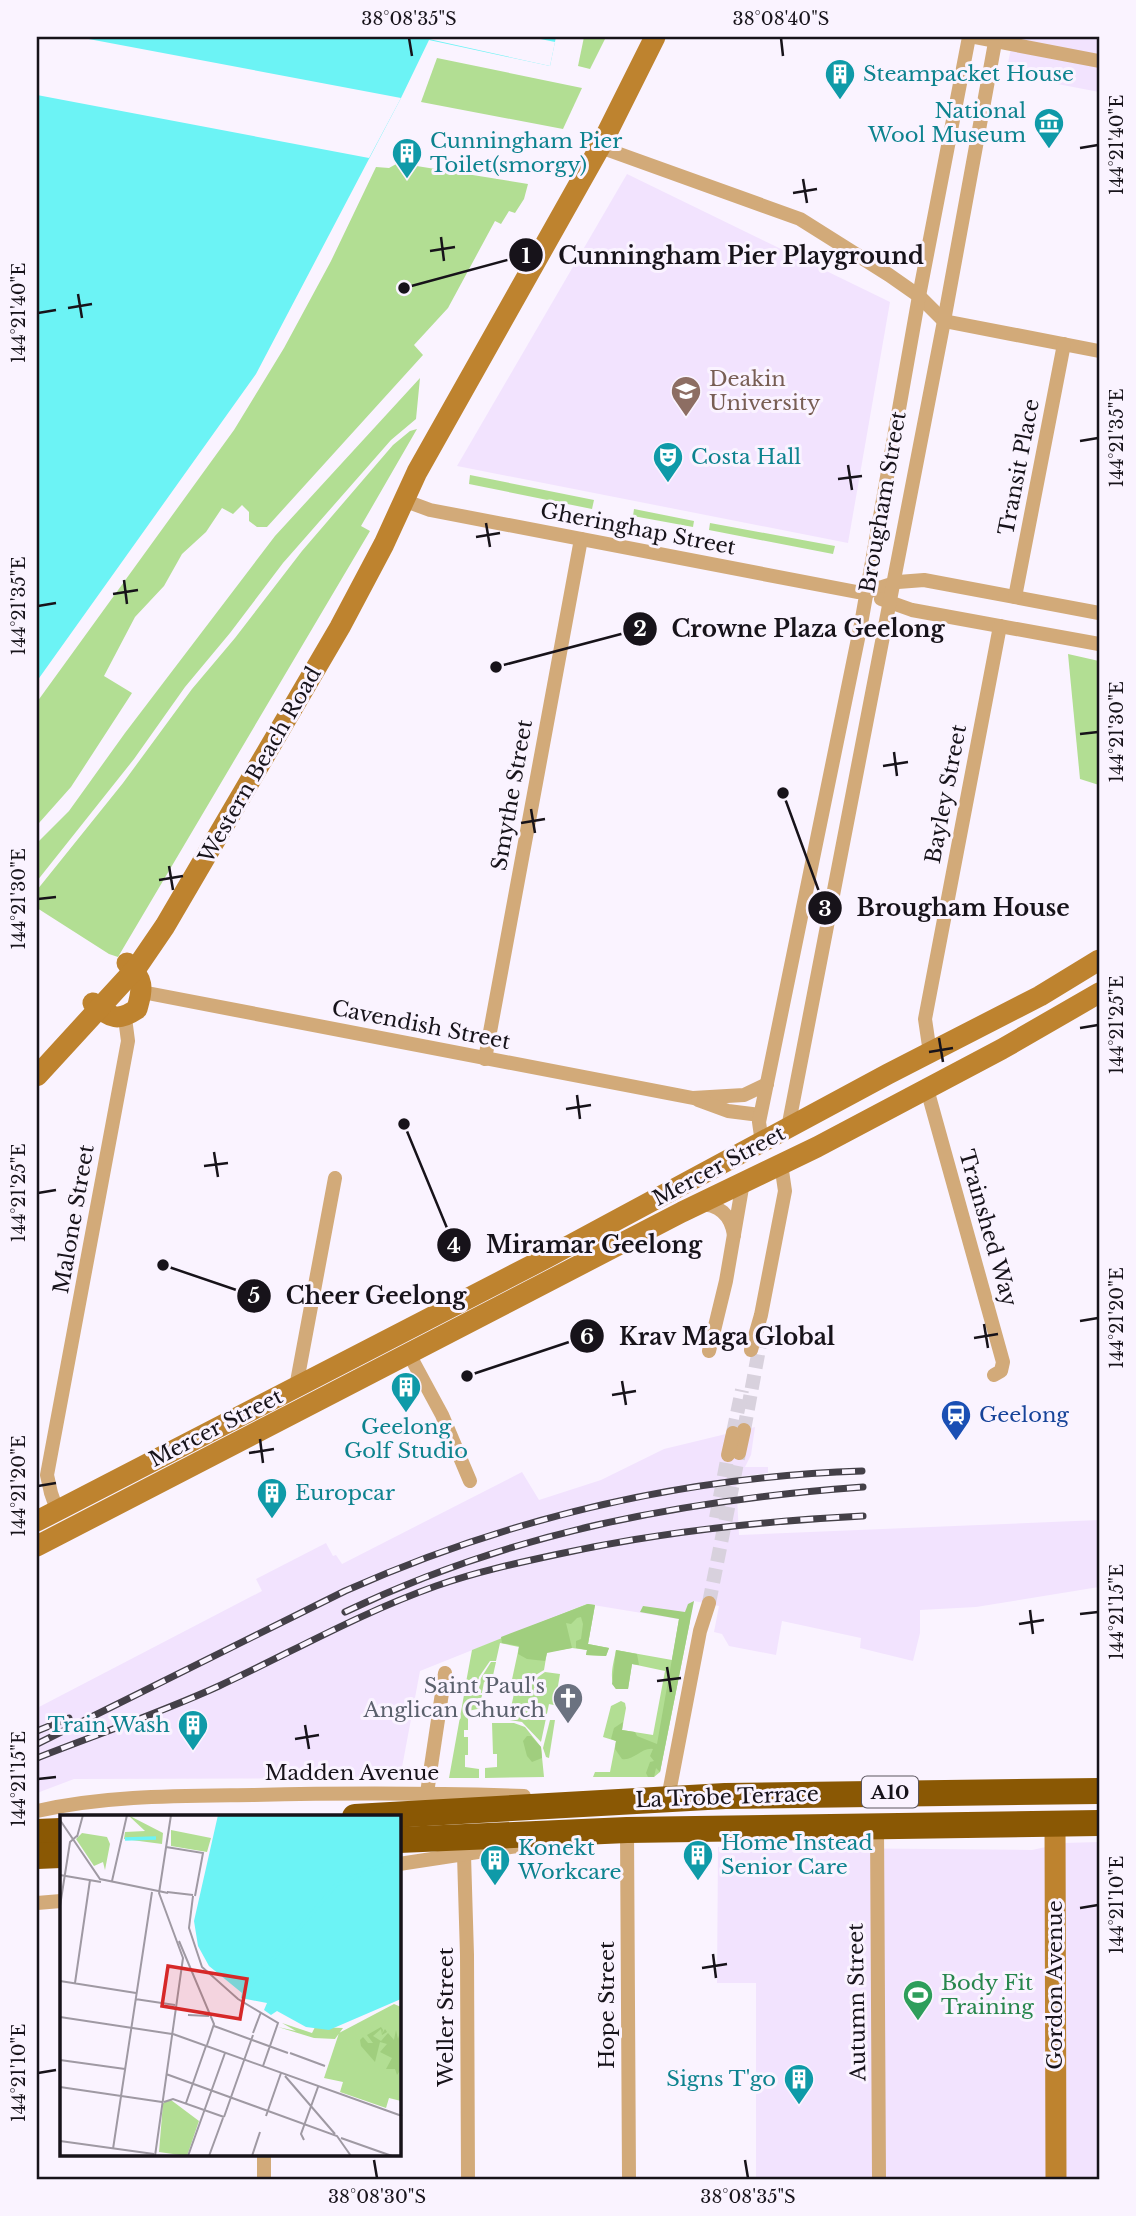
<svg xmlns="http://www.w3.org/2000/svg" width="1136" height="2216" viewBox="0 0 1136 2216" font-family="'Libre Baskerville',serif">
	<style>
		.built { fill: #f2e3fe }
		.green { fill: #b2de93 }
		.forest { fill: #a0ce7e }
		.water { fill: #6cf3f5 }
		.pier { fill: #faf3ff }
		.lines { fill: none; stroke-linecap: round; stroke-linejoin: round }
		.street-tunnel { stroke: #d8d1dd; stroke-width: 14; stroke-dasharray: 14 7; stroke-linecap: butt }
		.street { stroke: #d2aa79; stroke-width: 14 }
		.secondary { stroke: #be832f; stroke-width: 21 }
		.highway { stroke: #8a5804; stroke-width: 26 }
		.rail-casing { stroke: #444048; stroke-width: 7 }
		.rail { stroke: #faf3ff; stroke-width: 4.5; stroke-dasharray: 13; stroke-linecap: butt }
		.ticks { fill: none; stroke: #17131a; stroke-width: 2.5 }
		.labels { text-anchor: middle; stroke-width: 6; stroke-linejoin: round; paint-order: stroke }
		.shield { fill: #faf3ff; stroke: #5b565f; stroke-width: 2 }
		.shield-label { font-size: 19px; font-weight: bold; fill: #17131a }
		.culture-label { font-size: 21px; fill: #0d838f; stroke: #faf3ff; text-anchor: start }
		.education-label { font-size: 21px; fill: #785e54; stroke: #faf3ff; text-anchor: start }
		.street-label { font-size: 21px; fill: #17131a; stroke: #faf3ff }
		.transit-label { font-size: 21px; fill: #164399; stroke: #faf3ff; text-anchor: start }
		.worship-label { font-size: 21px; fill: #5b616d; stroke: #faf3ff; text-anchor: end }
		.leisure-label { font-size: 21px; fill: #27864d; stroke: #faf3ff; text-anchor: start }
		.inset-river { fill: none; stroke: #6cf3f5; stroke-width: 3.5 }
		.inset-road { fill: none; stroke: #9f99a3; stroke-width: 2 }
		.view { fill: #d62828; fill-opacity: 0.15; stroke: #d62828; stroke-width: 3.5 }
		.inset-edge { fill: none; stroke: #17131a; stroke-width: 3.5 }
		.leader { fill: none; stroke: #17131a; stroke-width: 2.5 }
		.callout-dot { fill: #17131a; stroke: #faf3ff; stroke-width: 2.5 }
		.mark-label { font-size: 21px; text-anchor: middle; font-weight: bold; fill: #fff }
		.callout-label { font-size: 23px; text-anchor: middle; font-weight: bold; fill: #17131a; stroke: #faf3ff; stroke-width: 6; stroke-linejoin: round; paint-order: stroke }
		.neatline { fill: none; stroke: #17131a; stroke-width: 2.5 }
		.ticks-label { font-size: 18px; text-anchor: middle; fill: #17131a }
	</style>
	<rect width="100%" height="100%" fill="#faf3ff"/>
	<g class="built">
		<path d="M1013 37H1099V92L1006 74Z"/>
		<path d="M627 174 890 302 848 543 457 466Z"/>
		<path d="M755 1427 751 1455 745 1467H768V1473L736 1477 739 1535 1099 1520V1587L976 1607 920 1610V1633L913 1661 860 1648 861 1638 782 1621 776 1655 729 1646 722 1634 714 1632 719 1606 694 1601 690 1621 587 1604 420 1671 400 1778 74 1779 37 1793V1708L262 1591 256 1579 326 1543 333 1556 336 1555 342 1564 522 1472 539 1500 601 1480 664 1449Z"/>
		<path d="M1099 1842V2179H756V1983H717L718 1847 1032 1850 1064 1843Z"/>
	</g>
	<g class="green">
		<path d="M584 37H606L590 69 578 66Z"/>
		<path d="M437 58 582 88 563 129 421 102Z"/>
		<path d="M398 163 528 184 524 199 515 213 509 211 501 224 495 221 448 308 414 345 423 355 267 527H257L249 521V512L242 505 233 514 222 508 206 532 182 554 164 586 135 617 104 676 132 693 71 787 39 823 37 820V702L234 430 284 348 331 261 376 167 389 168Z"/>
		<path d="M420 378 416 419 391 440 283 563 230 633 185 687 134 759 37 881V843L69 811 125 733 275 536Z"/>
		<path d="M417 429 361 526 370 531 118 957 109 954 37 908V890L123 783 192 689 235 638 302 551 393 445 410 431Z"/>
		<path d="M470 475 594 500 592 509 469 484Z"/>
		<path d="M634 509 694 521 693 527 633 516Z"/>
		<path d="M710 523 835 546 833 554 709 530Z"/>
		<path d="M1068 654 1099 661V785L1080 779Z"/>
		<path d="M587 1604 595 1605 588 1644 609 1648 606 1656 586 1655 587 1650 572 1648 547 1652 544 1670 519 1685 511 1684 519 1647 500 1643 496 1661H490L479 1677 476 1693H464L472 1650Z"/>
		<path d="M679 1619 690 1621 660 1772 654 1777H593L595 1772H610L616 1741 603 1737 611 1706 621 1701 625 1703 626 1708 622 1730 653 1735 665 1671 632 1664 628 1689H616C608 1678 614 1662 616 1650L672 1660Z"/>
		<path d="M491 1662H496L492 1680 496 1682V1684L484 1682 482 1693H478L481 1678Z"/>
		<path d="M545 1672 560 1674 558 1686 562 1687 558 1706 549 1704 541 1742 522 1722 504 1719V1711L510 1712 515 1689 513 1688 524 1687Z"/>
		<path d="M464 1695H482L480 1706 503 1711H483L482 1708 468 1711V1730H464V1737H468V1755H465V1767L479 1769V1778H449Z"/>
		<path d="M550 1720H555L549 1758 546 1757 543 1748Z"/>
		<path d="M492 1723H514L525 1727 541 1747 544 1777 485 1778V1768L497 1767V1754H493Z"/>
	</g>
	<g class="forest">
		<path d="M694 1601 660 1772 656 1768 654 1777H648L646 1773 650 1762 654 1761 650 1756 653 1749C642 1747 634 1761 622 1759L615 1749 616 1741 611 1739 614 1728 623 1722 622 1730 635 1732 637 1736 657 1744 679 1619 640 1612 643 1606 685 1612 688 1604Z"/>
		<path d="M588 1604 595 1605 588 1644 609 1648 606 1656 586 1655 587 1650 576 1648V1641L581 1639 583 1624 581 1617 577 1618 571 1624 566 1623 572 1648 547 1653 545 1661 527 1659 518 1654 519 1646 502 1643 501 1637Z"/>
		<path d="M616 1650 637 1654 639 1665 632 1664 628 1689H616L612 1684Z"/>
		<path d="M527 1736H531L541 1747 542 1758 532 1762 527 1756 523 1741Z"/>
	</g>
	<path class="water" d="M37 37H556L550 66 429 40 401 98 256 374 37 681Z"/>
	<g class="pier">
		<path d="M37 37H78L401 98 369 158 37 95Z"/>
		<path d="M430 37H531L555 42 550 66 429 39Z"/>
	</g>
	<g class="lines">
		<g class="street-tunnel">
			<path d="M744 1430 760 1344"/>
			<path d="M733 1433 742 1390"/>
			<path d="M716 1518 728 1455"/>
			<path d="M709 1603 739 1453"/>
		</g>
		<g class="street">
			<path d="M974 37 1099 61"/>
			<path d="M600 147 800 219 889 275 919 296 944 321 1099 351"/>
			<path d="M403 500 430 510 857 592H867L898 582 924 580 1099 613"/>
			<path d="M1015 597 1064 344"/>
			<path d="M881 599 912 610 1099 644"/>
			<path d="M142 992 693 1098 744 1095 767 1084"/>
			<path d="M930 1053 925 1019 1000 626"/>
			<path d="M485 1059 581 539"/>
			<path d="M927 1089 1003 1362 1001 1371 994 1375"/>
			<path d="M698 1100 728 1111 760 1115"/>
			<path d="M788 1128 944 321 996 37"/>
			<path d="M762 1143 759 1122 861 624 919 296 969 37"/>
			<path d="M699 1204C719 1204 731 1215 734 1235"/>
			<path d="M751 1350 761 1315 785 1191 781 1164"/>
			<path d="M709 1351 726 1281 743 1182"/>
			<path d="M409 1354 442 1415 470 1481"/>
			<path d="M296 1387 335 1178"/>
			<path d="M739 1453 744 1430"/>
			<path d="M728 1455 733 1433"/>
			<path d="M57 1510 51 1493 47 1475 128 1041 125 1018"/>
			<path d="M427 1793 445 1673"/>
			<path d="M660 1798H668L700 1631 709 1603"/>
			<path d="M37 1811C108 1795 181 1796 253 1795 344 1793 434 1793 524 1796"/>
			<path d="M877 1825 879 2179"/>
			<path d="M627 1830 629 2179"/>
			<path d="M464 1855 467 1955 468 2179"/>
			<path d="M399 1864 517 1846"/>
			<path d="M37 1903 61 1901"/>
			<path d="M264 2155V2179"/>
		</g>
		<g class="secondary">
			<path d="M93 1003C111 1017 116 1023 137 1009 143 987 144 980 127 963"/>
			<path d="M37 1076 137 967 165 926 340 627 384 544 417 472 600 147 655 37"/>
			<path d="M37 1521 548 1257 888 1074 1040 996 1099 960"/>
			<path d="M37 1546 682 1212 817 1147 1002 1049 1099 993"/>
			<path d="M1055 1823 1056 2179"/>
		</g>
		<g class="highway">
			<path d="M355 1817 725 1796 1099 1791"/>
			<path d="M37 1832 61 1831"/>
			<path d="M399 1840 627 1830 1099 1823"/>
			<path d="M37 1856 61 1855"/>
		</g>
		<g class="rail-casing">
			<g id="rail">
				<path d="M345 1612C509 1533 683 1500 863 1487"/>
				<path d="M37 1731 69 1718"/>
				<path d="M37 1744 345 1591C509 1518 683 1477 862 1471"/>
				<path d="M37 1758C98 1734 160 1713 219 1686 292 1652 360 1613 436 1586 476 1572 517 1563 559 1554 660 1532 760 1521 863 1516"/>
			</g>
		</g>
		<use href="#rail" class="rail"/>
	</g>
	<path class="ticks" d="M409 38 412 56M781 38 783 56M1080 148 1098 145M803 179 807 203M793 193 817 189M441 237 444 261M430 251 455 247M78 294 82 318M68 308 92 304M38 313 56 310M1080 441 1098 438M848 465 852 490M838 479 862 476M486 523 490 547M476 537 500 533M124 580 127 604M113 594 138 590M38 606 56 603M1080 734 1098 732M894 752 897 776M883 766 908 762M531 809 535 833M521 823 545 819M169 866 173 890M159 880 183 876M38 899 56 897M1080 1028 1098 1025M939 1038 943 1062M929 1052 953 1048M577 1095 580 1119M566 1109 591 1105M214 1152 218 1177M204 1166 228 1163M38 1193 56 1190M1080 1321 1098 1318M984 1324 988 1348M974 1338 998 1334M622 1381 626 1405M612 1395 636 1391M260 1439 263 1463M249 1453 274 1449M38 1486 56 1483M1030 1610 1033 1634M1080 1614 1098 1612M1019 1624 1044 1620M667 1667 671 1692M657 1681 681 1678M305 1725 309 1749M295 1739 319 1735M38 1779 56 1777M1080 1908 1098 1905M713 1954 716 1978M702 1968 727 1964M38 2073 56 2070M374 2160 377 2178M745 2160 748 2178"/>
	<defs>
		<g id="building-pin" transform="scale(1.575)"><path d="M0 17L-7.5 6A9.5 9.5 0 1 1 7.5 6Z" fill="#0f9aa8" stroke="#faf3ff"/><path d="M-4-6H4V6H1V3H-1V6H-4ZM-2.5-4.3h1.7v1.8h-1.7ZM.8-4.3h1.7v1.8H.8ZM-2.5-1h1.7V.8h-1.7ZM.8-1h1.7V.8H.8Z" fill="#fff"/></g>
		<g id="museum-pin" transform="scale(1.575)"><path d="M0 17L-7.5 6A9.5 9.5 0 1 1 7.5 6Z" fill="#0f9aa8" stroke="#faf3ff"/><path d="M0-6L6-3V-2H-6V-3ZM-5-1h2V3h-2ZM-1-1h2V3h-2ZM3-1h2V3H3ZM-6 4H6V6H-6Z" fill="#fff"/></g>
		<g id="university-pin" transform="scale(1.575)"><path d="M0 17L-7.5 6A9.5 9.5 0 1 1 7.5 6Z" fill="#8d6e63" stroke="#faf3ff"/><path d="M0-5L7-2L0 1L-7-2ZM-4 1L0 2.5L4 1V4Q0 6-4 4Z" fill="#fff"/></g>
		<g id="theatre-pin" transform="scale(1.575)"><path d="M0 17L-7.5 6A9.5 9.5 0 1 1 7.5 6Z" fill="#0f9aa8" stroke="#faf3ff"/><path d="M-5-5.5Q0-4 5-5.5V0Q5 5 0 6Q-5 5-5 0ZM-3.3-2.5H-1v1.5H-3.3ZM1-2.5H3.3v1.5H1ZM-2.8 1Q0 5.5 2.8 1Z" fill="#fff"/></g>
		<g id="station-pin" transform="scale(1.575)"><path d="M0 17L-7.5 6A9.5 9.5 0 1 1 7.5 6Z" fill="#1a4fb4" stroke="#faf3ff"/><path d="M-3-6H3Q5-6 5-4V2Q5 4 3 4L4.5 6H3L1.5 4h-3L-3 6H-4.5L-3 4Q-5 4-5 2V-4Q-5-6-3-6ZM-3.5-4v3h7v-3ZM-3.5 1v1.5H-2V1ZM2 1v1.5H3.5V1Z" fill="#fff"/></g>
		<g id="church-pin" transform="scale(1.575)"><path d="M0 17L-7.5 6A9.5 9.5 0 1 1 7.5 6Z" fill="#6b7280" stroke="#faf3ff"/><path d="M-1.2-6h2.4v3.5h3.3v2.4h-3.3V6h-2.4V-.1h-3.3v-2.4h3.3Z" fill="#fff"/></g>
		<g id="stadium-pin" transform="scale(1.575)"><path d="M0 17L-7.5 6A9.5 9.5 0 1 1 7.5 6Z" fill="#2e9e5b" stroke="#faf3ff"/><path d="M0-5a6.5 5 0 1 0 0 10a6.5 5 0 1 0 0-10ZM-3.5-1.8h7v3.6h-7Z" fill="#fff"/></g>
	</defs>
	<g fill-rule="evenodd">
		<use href="#building-pin" x="840" y="74"/>
		<use href="#museum-pin" x="1049" y="123"/>
		<use href="#building-pin" x="407" y="153"/>
		<use href="#university-pin" x="686" y="391"/>
		<use href="#theatre-pin" x="668" y="457"/>
		<use href="#building-pin" x="406" y="1387"/>
		<use href="#station-pin" x="956" y="1415"/>
		<use href="#building-pin" x="272" y="1493"/>
		<use href="#church-pin" x="568" y="1698"/>
		<use href="#building-pin" x="193" y="1725"/>
		<use href="#building-pin" x="698" y="1855"/>
		<use href="#building-pin" x="495" y="1860"/>
		<use href="#stadium-pin" x="918" y="1995"/>
		<use href="#building-pin" x="799" y="2079"/>
	</g>
	<g class="labels">
		<rect class="shield" x="862" y="1776.5" width="56" height="31" rx="5"/>
		<g class="shield-label">
			<text x="890" y="1799">A10</text>
		</g>
		<g class="culture-label">
			<text x="863" y="81">Steampacket House</text>
			<text x="1026" y="118" text-anchor="end">National<tspan x="1026" dy="24">Wool Museum</tspan></text>
			<text x="430" y="148">Cunningham Pier<tspan x="430" dy="24">Toilet(smorgy)</tspan></text>
			<text x="691" y="464">Costa Hall</text>
			<text x="406" y="1434" text-anchor="middle">Geelong<tspan x="406" dy="24">Golf Studio</tspan></text>
			<text x="295" y="1500">Europcar</text>
			<text x="170" y="1732" text-anchor="end">Train Wash</text>
			<text x="721" y="1850">Home Instead<tspan x="721" dy="24">Senior Care</tspan></text>
			<text x="518" y="1855">Konekt<tspan x="518" dy="24">Workcare</tspan></text>
			<text x="776" y="2086" text-anchor="end">Signs T'go</text>
		</g>
		<g class="education-label">
			<text x="709" y="386">Deakin<tspan x="709" dy="24">University</tspan></text>
		</g>
		<g class="street-label">
			<text transform="translate(1019 467) rotate(-79)" y="7">Transit Place</text>
			<text transform="translate(883 502) rotate(-80)" y="7">Brougham Street</text>
			<text transform="translate(638 529) rotate(11)" y="7">Gheringhap Street</text>
			<text transform="translate(260 765) rotate(-60)" y="7">Western Beach Road</text>
			<text transform="translate(946 794) rotate(-79)" y="7">Bayley Street</text>
			<text transform="translate(512 795) rotate(-80)" y="7">Smythe Street</text>
			<text transform="translate(421 1025) rotate(11)" y="7">Cavendish Street</text>
			<text transform="translate(719 1166) rotate(-28)" y="7">Mercer Street</text>
			<text transform="translate(74 1219) rotate(-80)" y="7">Malone Street</text>
			<text transform="translate(988 1228) rotate(74)" y="7">Trainshed Way</text>
			<text transform="translate(216 1428) rotate(-27)" y="7">Mercer Street</text>
			<text x="352" y="1780">Madden Avenue</text>
			<text transform="translate(727 1797) rotate(-2)" y="7">La Trobe Terrace</text>
			<text transform="translate(1055 1985) rotate(-90)" y="7">Gordon Avenue</text>
			<text transform="translate(857 2002) rotate(-91)" y="7">Autumn Street</text>
			<text transform="translate(607 2005) rotate(-90)" y="7">Hope Street</text>
			<text transform="translate(446 2017) rotate(-90)" y="7">Weller Street</text>
		</g>
		<g class="transit-label">
			<text x="979" y="1422">Geelong</text>
		</g>
		<g class="worship-label">
			<text x="545" y="1693">Saint Paul's<tspan x="545" dy="24">Anglican Church</tspan></text>
		</g>
		<g class="leisure-label">
			<text x="941" y="1990">Body Fit<tspan x="941" dy="24">Training</tspan></text>
		</g>
	</g>
	<g transform="translate(60 1815)">
		<rect width="341" height="341" fill="#faf3ff"/>
		<path d="M68 0 103 18 102 29 64 24 65 17 85 16ZM111 15 151 23 147 37 111 31ZM22 18 47 22 50 29 45 55 43 47 34 51 16 24ZM334 189 341 192V286L329 283 326 293 280 277 283 267 264 263 279 218ZM222 208 252 218 255 212 283 213 275 224 254 223 218 212 236 216ZM111 285 139 306 127 341 99 337 103 288Z" fill="#b2de93"/>
		<path d="M321 212 323 215 322 219 325 214 327 217 322 220 321 214 313 221 321 226 328 218 334 225 336 215 338 224 341 214V254L337 260 335 254H326L332 243 320 237 327 229 320 227 315 247 301 231 300 225 303 222 308 228H313L307 220Z" fill="#a0ce7e"/>
		<path d="M158 0H341V184L269 215 246 212 217 196 211 200 204 195 207 188 181 183 182 178 149 151 138 131 134 106Z" fill="#6cf3f5"/>
		<path class="inset-river" d="M65 24 96 23M184 178 276 70 342 41"/>
		<path class="inset-road" d="M0 5 40 64 108 78M17 22 23 0M106 32 143 38 135 81M0 60 41 67M52 66 67 0M107 77 133 80M133 81 129 113 142 152 178 184 218 208 203 251M0 91 10 27 18 20M119 126 154 209 147 230M0 166 76 178M15 168 30 65M75 184 115 190M128 200 149 201M0 202 112 219M154 211 228 238M193 218 201 197M113 219 342 301M230 238 265 251M0 245 65 254M106 259 277 321 291 341M225 261 275 319M0 272 102 287M104 287 113 284 164 302M126 288 146 231M206 301 221 258M164 302 193 220M281 323 332 341M244 325 241 319 258 272M0 326 94 339M53 334 92 77M95 341 123 143 99 78 111 0M128 341 165 238M149 341 163 303M192 341 200 317"/>
		<path class="view" d="M108 151 187 164 180 204 102 191Z"/>
		<rect width="341" height="341" class="inset-edge"/>
	</g>
	<path class="leader" d="M404 288L526 255M496 667L640 629M783 793L825 908M404 1124L454 1245M163 1265L254 1296M467 1376L587 1336"/>
	<g class="callout-dot">
		<circle cx="404" cy="288" r="7"/>
		<circle cx="496" cy="667" r="7"/>
		<circle cx="783" cy="793" r="7"/>
		<circle cx="404" cy="1124" r="7"/>
		<circle cx="163" cy="1265" r="7"/>
		<circle cx="467" cy="1376" r="7"/>
		<circle cx="526" cy="255" r="18"/>
		<circle cx="640" cy="629" r="18"/>
		<circle cx="825" cy="908" r="18"/>
		<circle cx="454" cy="1245" r="18"/>
		<circle cx="254" cy="1296" r="18"/>
		<circle cx="587" cy="1336" r="18"/>
	</g>
	<g class="mark-label">
		<text x="526" y="263">1</text>
		<text x="640" y="636">2</text>
		<text x="825" y="916">3</text>
		<text x="454" y="1253">4</text>
		<text x="254" y="1303">5</text>
		<text x="587" y="1344">6</text>
	</g>
	<g class="callout-label">
		<text x="741" y="264">Cunningham Pier Playground</text>
		<text x="808" y="637">Crowne Plaza Geelong</text>
		<text x="963" y="916">Brougham House</text>
		<text x="594" y="1253">Miramar Geelong</text>
		<text x="376" y="1304">Cheer Geelong</text>
		<text x="727" y="1345">Krav Maga Global</text>
	</g>
	<rect width="1136" height="2216" fill="none" stroke="#faf3ff" stroke-width="77"/>
	<rect x="38" y="38" width="1060" height="2140" class="neatline"/>
	<g class="ticks-label">
		<text x="409" y="25">38°08'35"S</text>
		<text x="781" y="25">38°08'40"S</text>
		<text transform="translate(1117 145) rotate(-90)" y="6">144°21'40"E</text>
		<text transform="translate(19 313) rotate(-90)" y="6">144°21'40"E</text>
		<text transform="translate(1117 438) rotate(-90)" y="6">144°21'35"E</text>
		<text transform="translate(19 606) rotate(-90)" y="6">144°21'35"E</text>
		<text transform="translate(1117 732) rotate(-90)" y="6">144°21'30"E</text>
		<text transform="translate(19 899) rotate(-90)" y="6">144°21'30"E</text>
		<text transform="translate(1117 1025) rotate(-90)" y="6">144°21'25"E</text>
		<text transform="translate(19 1193) rotate(-90)" y="6">144°21'25"E</text>
		<text transform="translate(1117 1318) rotate(-90)" y="6">144°21'20"E</text>
		<text transform="translate(19 1486) rotate(-90)" y="6">144°21'20"E</text>
		<text transform="translate(1117 1612) rotate(-90)" y="6">144°21'15"E</text>
		<text transform="translate(19 1779) rotate(-90)" y="6">144°21'15"E</text>
		<text transform="translate(1117 1905) rotate(-90)" y="6">144°21'10"E</text>
		<text transform="translate(19 2073) rotate(-90)" y="6">144°21'10"E</text>
		<text x="377" y="2203">38°08'30"S</text>
		<text x="748" y="2203">38°08'35"S</text>
	</g>
</svg>
